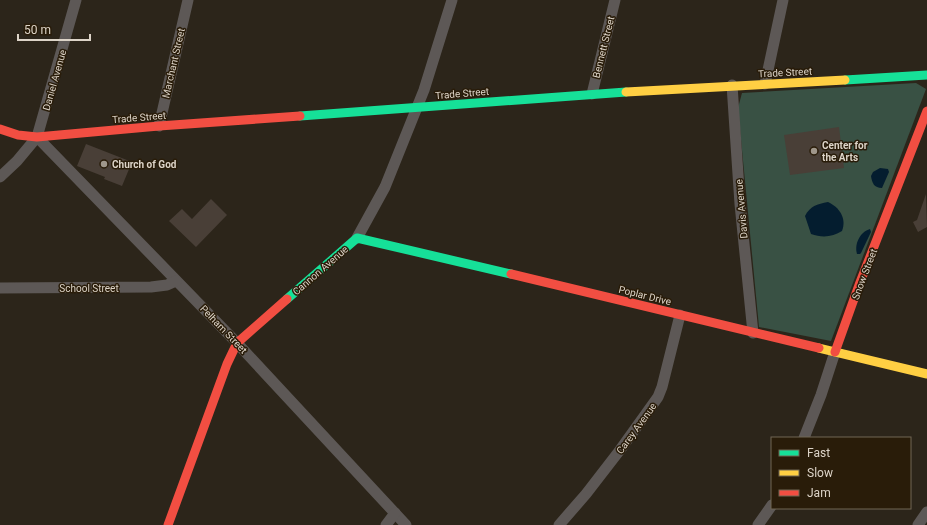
<svg xmlns="http://www.w3.org/2000/svg" width="927" height="525" viewBox="0 0 927 525" font-family="Roboto,sans-serif">
	<style>
		.green { fill: #395144 }
		.water { fill: #041d2f }
		.building { fill: #493f37 }
		.lines { fill: none; stroke-linecap: round; stroke-linejoin: round }
		.street { stroke: #5d5856; stroke-width: 11 }
		.fast { stroke: #16e098; stroke-width: 9 }
		.slow { stroke: #ffcf43; stroke-width: 9 }
		.jam { stroke: #f24e42; stroke-width: 9 }
		.poi-dot { fill: #9f978b; stroke: #291c09; stroke-width: 1.5 }
		.labels { text-anchor: middle; stroke-width: 3; stroke-linejoin: round; paint-order: stroke }
		.street-label { font-size: 10px; fill: #ddd4c8; stroke: #291c09 }
		.poi-label { font-size: 10px; font-weight: bold; fill: #ddd4c8; stroke: #291c09; text-anchor: start }
	</style>
	<rect width="100%" height="100%" fill="#2c251a"/>
	<path class="green" d="M916 83 926 89 831 341 759 327 738 108 742 93Z"/>
	<g class="water">
		<path d="M880 168 888 169 889 172 882 188C874 188 872 183 871 176L873 172Z"/>
		<path d="M828 202C839 207 847 218 842 231 833 237 822 238 811 234L805 216C810 206 817 204 828 202Z"/>
		<path d="M870 229 871 232 861 253 860 254H857C854 244 860 232 870 229Z"/>
	</g>
	<g class="building">
		<path d="M839 127 844 168 790 175 784 135Z"/>
		<path d="M86 144 132 162 122 186 104 179 105 177 77 166Z"/>
		<path d="M926 194 927 227 918 232 913 222 917 220Z"/>
		<path d="M211 199 227 215 196 247 169 221 182 209 192 219Z"/>
	</g>
	<g class="lines">
		<g class="street">
			<path d="M765 84 783 0"/>
			<path d="M732 85 740 204 753 333"/>
			<path d="M592 94 615 0"/>
			<path d="M159 126 188 0"/>
			<path d="M37 137 237 343 406 525"/>
			<path d="M0 177 17 161 37 137 76 0"/>
			<path d="M357 238 385 187 424 90 452 0"/>
			<path d="M0 288 151 287 167 285 176 281"/>
			<path d="M804 438 821 395 835 352"/>
			<path d="M386 525 395 513"/>
			<path d="M559 525 586 494 620 450 658 397 662 387 680 315"/>
			<path d="M758 525 772 505"/>
			<path d="M918 525 927 512"/>
		</g>
		<g class="fast">
			<path d="M845 80 927 75"/>
			<path d="M300 116 626 92"/>
			<path d="M287 299 357 238 511 274"/>
		</g>
		<g class="slow">
			<path d="M626 92 845 80"/>
			<path d="M819 348 927 374"/>
		</g>
		<g class="jam">
			<path d="M0 129 18 135 37 137 159 126 300 116"/>
			<path d="M511 274 819 348"/>
			<path d="M835 352 859 285 927 111"/>
			<path d="M168 525 227 364 237 343 287 299"/>
		</g>
	</g>
	<g class="poi-dot">
		<circle cx="814" cy="151" r="4"/>
		<circle cx="104" cy="164" r="4"/>
	</g>
	<g class="labels">
		<g class="street-label">
			<text transform="translate(603 47) rotate(-76)" y="4">Bennett Street</text>
			<text transform="translate(173 63) rotate(-77)" y="4">Marchant Street</text>
			<text transform="translate(785 72) rotate(-3)" y="4">Trade Street</text>
			<text transform="translate(54 80) rotate(-74)" y="4">Daniel Avenue</text>
			<text transform="translate(462 93) rotate(-5)" y="4">Trade Street</text>
			<text transform="translate(139 117) rotate(-5)" y="4">Trade Street</text>
			<text transform="translate(741 209) rotate(-95)" y="4">Davis Avenue</text>
			<text transform="translate(320 270) rotate(-41)" y="4">Cannon Avenue</text>
			<text transform="translate(864 274) rotate(-69)" y="4">Snow Street</text>
			<text x="89" y="292">School Street</text>
			<text transform="translate(645 295) rotate(14)" y="4">Poplar Drive</text>
			<text transform="translate(224 329) rotate(46)" y="4">Pelham Street</text>
			<text transform="translate(636 428) rotate(-54)" y="4">Carey Avenue</text>
		</g>
		<g class="poi-label">
			<text x="822" y="149">Center for<tspan x="822" dy="12">the Arts</tspan></text>
			<text x="112" y="168">Church of God</text>
		</g>
	</g>
	<rect x="771" y="437" width="140" height="72" fill="#291c09" stroke="#716655"/>
	<rect x="779" y="450" width="20" height="6" fill="#16e098" stroke="#716655"/>
	<text x="807" y="457" font-size="12" fill="#ddd4c8">Fast</text>
	<rect x="779" y="470" width="20" height="6" fill="#ffcf43" stroke="#716655"/>
	<text x="807" y="477" font-size="12" fill="#ddd4c8">Slow</text>
	<rect x="779" y="490" width="20" height="6" fill="#f24e42" stroke="#716655"/>
	<text x="807" y="497" font-size="12" fill="#ddd4c8">Jam</text>
	<path d="M18 34v6h72v-6" fill="none" stroke="#ddd4c8" stroke-width="2"/>
	<text x="24" y="34" font-size="12" fill="#ddd4c8" stroke="#291c09" stroke-width="3" paint-order="stroke">50 m</text>
</svg>
